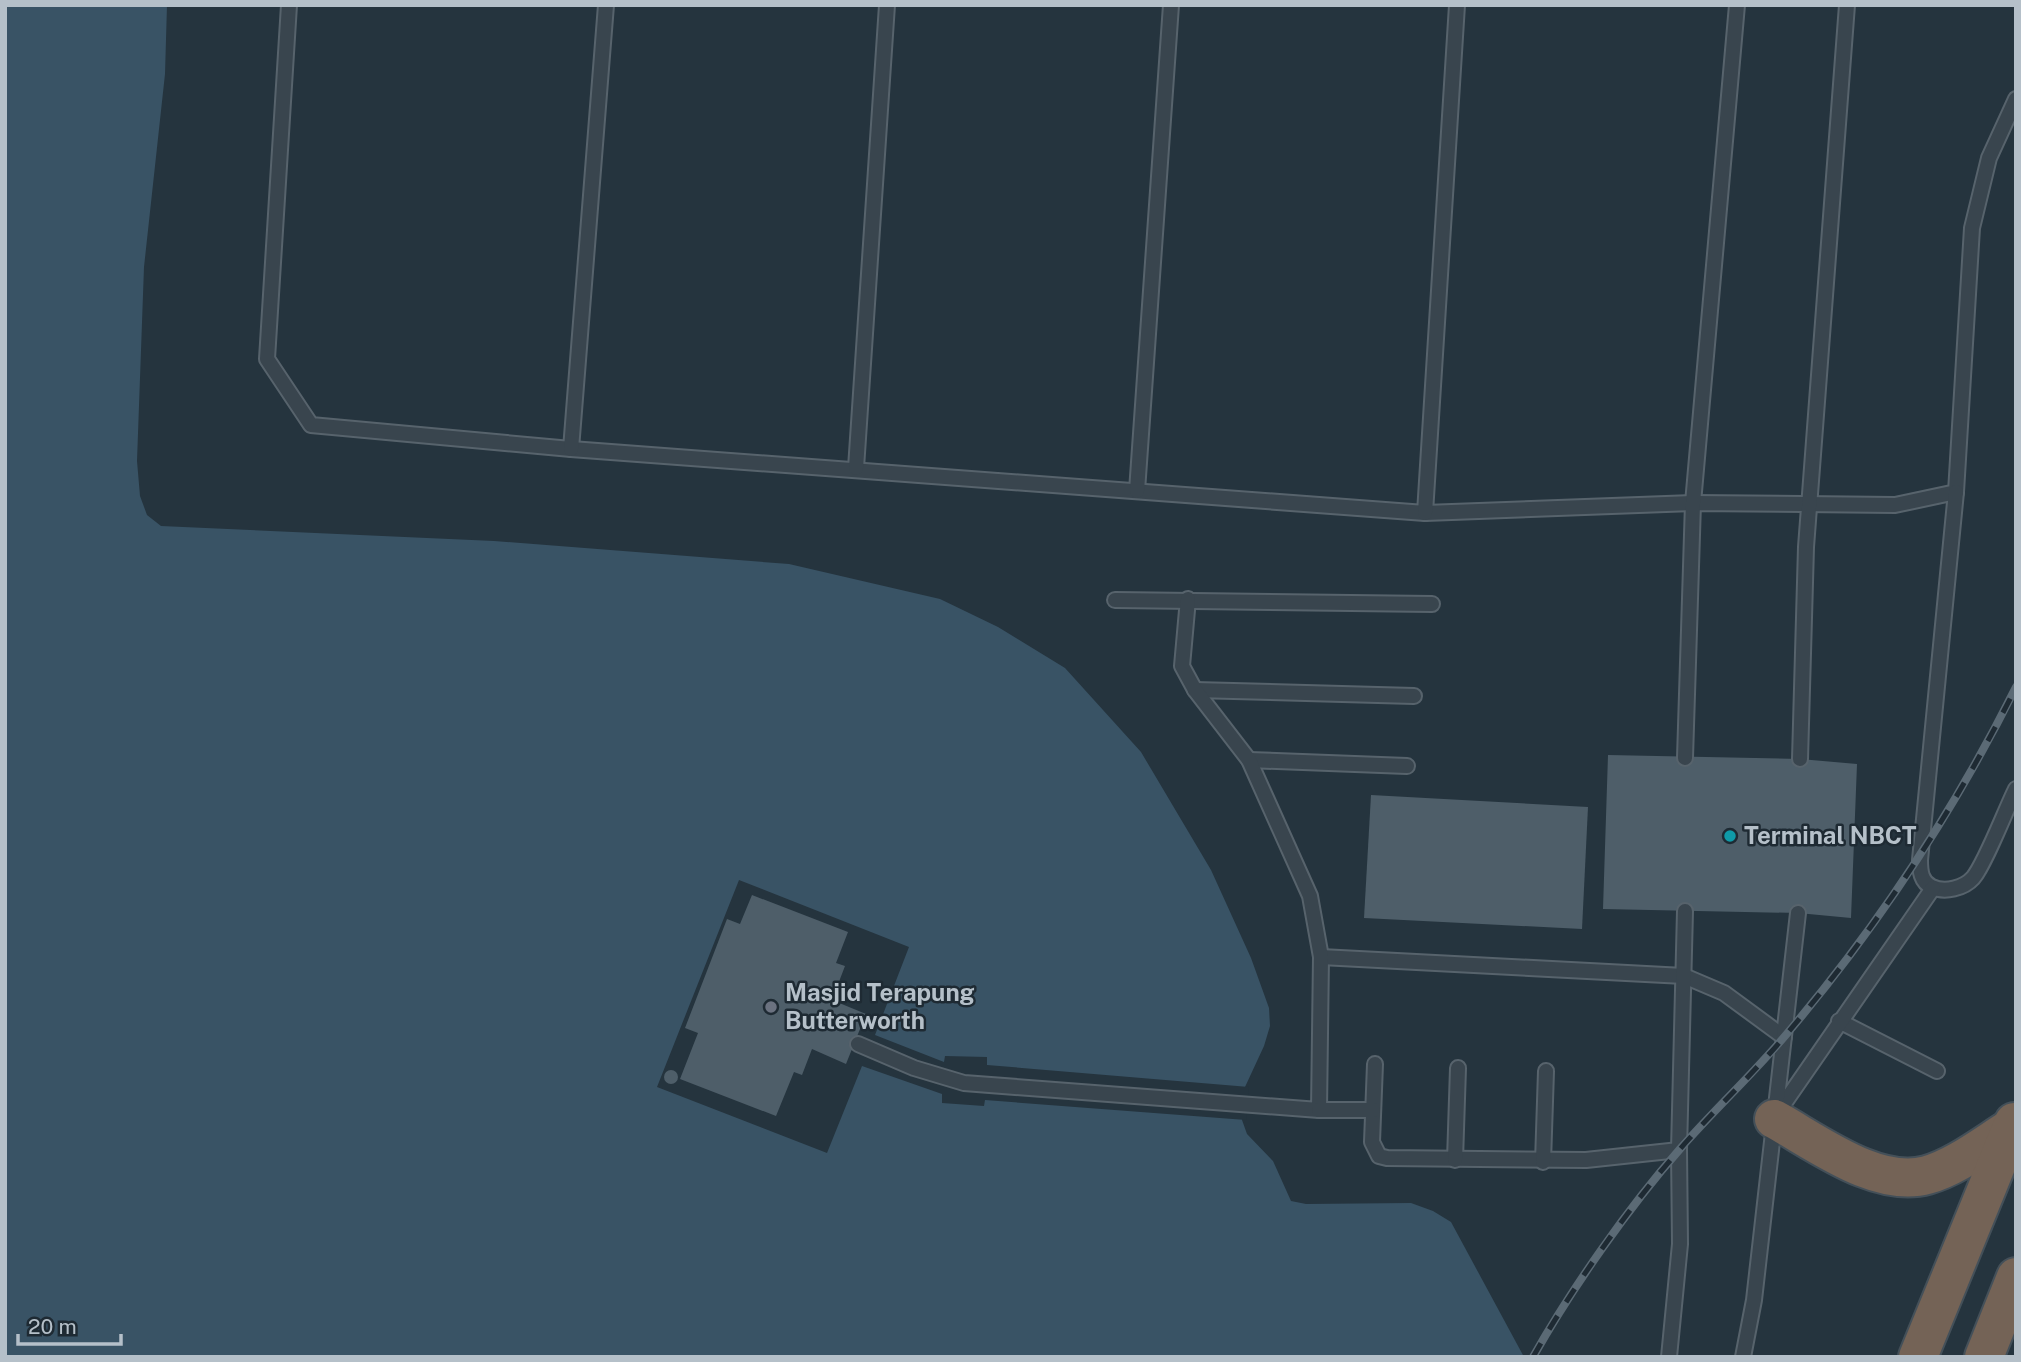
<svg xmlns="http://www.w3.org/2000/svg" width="2021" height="1362" viewBox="0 0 2021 1362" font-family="'Public Sans',sans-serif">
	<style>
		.water { fill: #395365 }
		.pier { fill: #25343e }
		.building { fill: #4e5e69 }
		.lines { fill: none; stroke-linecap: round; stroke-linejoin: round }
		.service-casing { stroke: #57636c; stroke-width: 18 }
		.motorway-casing { stroke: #445059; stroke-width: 42 }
		.service { stroke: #39454e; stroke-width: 14 }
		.motorway { stroke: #746356; stroke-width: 38 }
		.rail-casing { stroke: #5b6a75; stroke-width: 8 }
		.rail { stroke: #1e2a33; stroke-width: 5; stroke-dasharray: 16; stroke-linecap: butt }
		.culture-dot { fill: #0f9aa8; stroke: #1e2a33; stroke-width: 2.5 }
		.worship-dot { fill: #6b7280; stroke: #1e2a33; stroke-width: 2.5 }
		.labels { text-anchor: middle; stroke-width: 5; stroke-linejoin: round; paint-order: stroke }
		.poi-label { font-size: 24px; font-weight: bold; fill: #b5c0c9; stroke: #1e2a33; text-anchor: start }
	</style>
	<rect width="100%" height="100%" fill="#25343e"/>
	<path class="water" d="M5 5H167L165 74 144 267 137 461 140 496 147 515 161 526 494 541 789 564 940 599 998 627 1065 668 1141 752 1211 870 1251 958 1269 1008 1270 1026 1264 1046 1245 1087 1242 1120 1247 1134 1273 1161 1291 1201 1306 1204 1411 1203 1433 1211 1451 1222 1524 1357H5Z"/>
	<path class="pier" d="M739 880 909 947 875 1035 944 1062 945 1056 987 1057V1065L1249 1087 1246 1120 985 1100 984 1106 942 1103V1094L862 1066 827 1153 657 1087Z"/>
	<g class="building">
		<path d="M1608 755 1800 759 1857 764 1851 918 1798 913 1603 909Z"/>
		<path d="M1371 795 1588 807 1582 929 1364 918Z"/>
		<path d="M752 895 848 932 836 963 845 966 832 1000 866 1014 846 1064 812 1049 802 1075 794 1072 776 1116 680 1079 698 1033 685 1028 727 919 740 924Z"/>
		<circle cx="671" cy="1077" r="7"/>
	</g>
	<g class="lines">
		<g class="service-casing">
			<g id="service">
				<path d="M289 5 267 359 311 425 571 449 1425 513 1693 503 1895 505 1956 492 1972 228 1989 158 2016 99"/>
				<path d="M571 449 606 5"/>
				<path d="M856 468 887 5"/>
				<path d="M1137 491 1171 5"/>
				<path d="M1956 492 1920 860C1920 871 1921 882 1932 887 1945 893 1964 888 1973 878 1985 864 2006 809 2016 789"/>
				<path d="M1425 513 1457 5"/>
				<path d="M1115 600 1432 604"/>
				<path d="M1195 690 1414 696"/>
				<path d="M1685 758 1693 503 1737 5"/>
				<path d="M1800 759 1806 547 1847 5"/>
				<path d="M1249 760 1407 766"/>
				<path d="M1321 957 1684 976 1724 993 1784 1037"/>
				<path d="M1839 1021 1937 1071"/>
				<path d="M858 1044 914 1068 964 1083 1319 1110 1321 957 1310 896 1249 760 1195 690 1182 666 1188 599"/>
				<path d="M1375 1064 1372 1142 1379 1156 1387 1158 1586 1160 1679 1150"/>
				<path d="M1319 1110H1373"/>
				<path d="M1776 1115 1933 888"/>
				<path d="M1455 1160 1458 1068"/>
				<path d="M1543 1162 1546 1071"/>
				<path d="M1669 1357 1680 1244 1679 1150 1685 911"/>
				<path d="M1743 1357 1754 1300 1798 913"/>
			</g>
		</g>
		<g class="motorway-casing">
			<g id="motorway">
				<path d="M1774 1119C1816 1142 1877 1189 1927 1175 1956 1167 1985 1144 2011 1128"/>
				<path d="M1918 1357 2014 1122"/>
				<path d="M1984 1357 2016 1277"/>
			</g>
		</g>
		<use href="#service" class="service"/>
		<use href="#motorway" class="motorway"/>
		<g class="rail-casing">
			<path id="rail" d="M1533 1357C1572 1288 1628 1208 1680 1149 1714 1110 1752 1075 1785 1036 1876 929 1953 813 2016 687"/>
		</g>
		<use href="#rail" class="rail"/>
	</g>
	<circle class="culture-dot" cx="1730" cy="836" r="7"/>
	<circle class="worship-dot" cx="771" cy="1007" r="7"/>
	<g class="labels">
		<g class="poi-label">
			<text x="1744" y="844">Terminal NBCT</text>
			<text x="785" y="1001">Masjid Terapung<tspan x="785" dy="28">Butterworth</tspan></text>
		</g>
	</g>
	<rect width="2021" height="1362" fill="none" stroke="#b5c0c9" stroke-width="14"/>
	<path d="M18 1334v10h103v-10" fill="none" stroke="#b5c0c9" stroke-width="3.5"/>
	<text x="28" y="1334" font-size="21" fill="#b5c0c9" stroke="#1e2a33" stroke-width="5" paint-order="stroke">20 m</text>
</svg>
